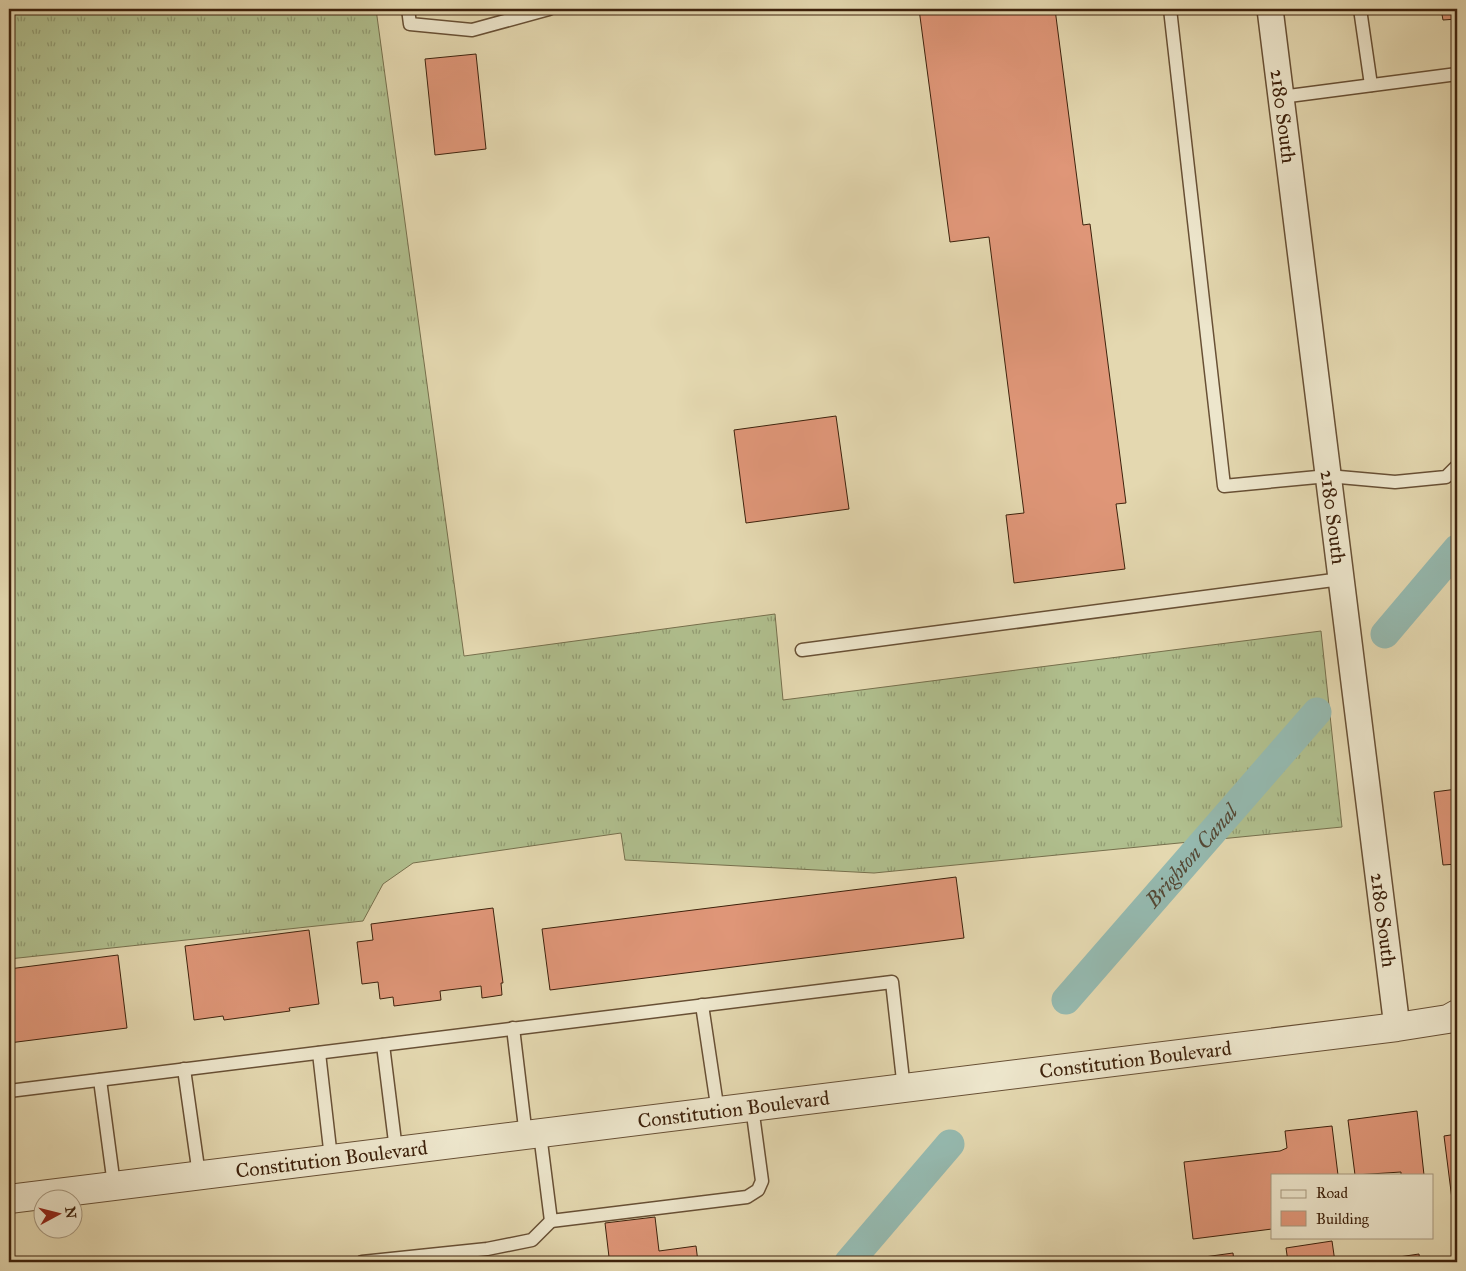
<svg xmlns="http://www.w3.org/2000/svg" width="1466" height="1271" viewBox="0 0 1466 1271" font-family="'IM FELL Great Primer',serif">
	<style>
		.grass { fill: url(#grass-tufts); stroke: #77704d }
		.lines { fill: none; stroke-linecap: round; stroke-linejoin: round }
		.canal { stroke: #95b9af; stroke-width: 29 }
		.building { fill: #df9678; stroke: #3e220c }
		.service-casing { stroke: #685035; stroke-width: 15 }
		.minor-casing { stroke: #685035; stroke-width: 28 }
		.tertiary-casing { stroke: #685035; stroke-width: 30 }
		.service { stroke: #ede6cc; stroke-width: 12 }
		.minor { stroke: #ede6cc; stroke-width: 25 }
		.tertiary { stroke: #ede6cc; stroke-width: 28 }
		.labels { text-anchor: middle; stroke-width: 4; stroke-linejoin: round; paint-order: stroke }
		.street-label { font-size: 20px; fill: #3e220c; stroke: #ede6cc }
		.water-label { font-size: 21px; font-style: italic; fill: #544835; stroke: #ede6cc }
	</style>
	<defs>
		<pattern id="grass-tufts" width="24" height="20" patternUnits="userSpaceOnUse" patternTransform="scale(1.25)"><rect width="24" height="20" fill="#b0bf8e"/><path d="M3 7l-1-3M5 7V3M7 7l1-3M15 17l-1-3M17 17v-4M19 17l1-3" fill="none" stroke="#919b72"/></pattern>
	</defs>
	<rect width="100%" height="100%" fill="#e4d8b0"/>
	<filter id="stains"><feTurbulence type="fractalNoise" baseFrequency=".004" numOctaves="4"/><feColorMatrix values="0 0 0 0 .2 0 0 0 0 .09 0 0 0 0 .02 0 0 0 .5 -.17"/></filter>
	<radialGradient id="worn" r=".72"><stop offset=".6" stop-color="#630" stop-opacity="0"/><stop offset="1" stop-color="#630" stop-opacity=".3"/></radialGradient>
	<path class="grass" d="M9 9H376L464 656 775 614 783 700 1321 631 1342 827 874 873 625 860 621 833 413 863 383 884 363 921 9 959Z"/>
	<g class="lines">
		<g class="canal">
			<path d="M1385 634 1457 549"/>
			<path id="s1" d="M1066 1000 1317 712"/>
			<path d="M849 1262 950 1144"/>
		</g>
	</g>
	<g class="building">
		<path d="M919 9H1055L1083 225 1090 224 1126 503 1116 504 1125 569 1014 583 1006 515 1024 513 989 237 950 242Z"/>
		<path d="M1441 9H1457V19L1443 20Z"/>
		<path d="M476 54 486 149 435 155 425 59Z"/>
		<path d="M836 416 849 509 746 523 734 430Z"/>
		<path d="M1457 789V864L1443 865 1434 792Z"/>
		<path d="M956 877 964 938 550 990 542 929Z"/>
		<path d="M493 908 503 983H501L502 995 482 998 481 986 440 991 441 1000 394 1006 393 997 380 999 378 982 362 984 357 942 373 940 371 924Z"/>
		<path d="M309 930 319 1004 289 1008 290 1011 224 1020 223 1016 194 1020 185 946Z"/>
		<path d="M118 955 127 1028 9 1043V969Z"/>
		<path d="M1417 1111 1424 1175H1401V1172L1355 1175 1348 1120Z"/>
		<path d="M1332 1126 1338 1175H1272V1229L1193 1239 1184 1162 1280 1151 1287 1148 1285 1131Z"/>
		<path d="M1457 1134V1239L1444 1136Z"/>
		<path d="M655 1217 659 1251 696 1246 698 1262H572L609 1257 605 1223Z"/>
		<path d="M1332 1241 1335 1262H1288L1286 1248Z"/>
		<path d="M1233 1253 1234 1262H1197V1258Z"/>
		<path d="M1419 1254 1420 1262H1392V1258Z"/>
	</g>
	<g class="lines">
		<g class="service-casing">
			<g id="service">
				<path d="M408 9 410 24 472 30 549 9"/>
				<path d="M1170 9 1224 486 1328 476 1395 482 1446 477 1457 466"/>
				<path d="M1360 9 1371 85"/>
				<path d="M1281 97 1457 74"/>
				<path d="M802 650 1341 579"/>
				<path d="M702 1005 718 1112"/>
				<path d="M513 1028 526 1136"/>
				<path d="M383 1045 396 1150"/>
				<path d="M319 1053 331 1158"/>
				<path d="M184 1069 199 1175"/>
				<path d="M100 1080 114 1185"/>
				<path d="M9 1091 892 982 904 1089"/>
				<path d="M540 1134 551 1221 747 1197 758 1190 762 1181 752 1107"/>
				<path d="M362 1262 487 1249 532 1240 551 1221"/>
			</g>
		</g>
		<g class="minor-casing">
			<g id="minor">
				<path id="s2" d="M1270 9 1397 1027"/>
			</g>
		</g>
		<g class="tertiary-casing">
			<g id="tertiary">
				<path id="s3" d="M9 1199 1397 1027 1448 1019 1457 1014"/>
			</g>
		</g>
		<use href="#service" class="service"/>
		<use href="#minor" class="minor"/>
		<use href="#tertiary" class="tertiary"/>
	</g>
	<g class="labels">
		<g class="street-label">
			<text dy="7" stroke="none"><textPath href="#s2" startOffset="108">2180 South</textPath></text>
			<text dy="7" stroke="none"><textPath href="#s2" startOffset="512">2180 South</textPath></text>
			<text dy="7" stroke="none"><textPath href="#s2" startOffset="918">2180 South</textPath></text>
			<text dy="7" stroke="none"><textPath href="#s3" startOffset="1135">Constitution Boulevard</textPath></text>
			<text dy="7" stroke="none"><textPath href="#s3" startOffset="730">Constitution Boulevard</textPath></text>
			<text dy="7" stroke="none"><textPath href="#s3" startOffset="325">Constitution Boulevard</textPath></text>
		</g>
		<g class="water-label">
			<text dy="7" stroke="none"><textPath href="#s1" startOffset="191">Brighton Canal</textPath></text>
		</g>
	</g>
	<rect width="1466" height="1271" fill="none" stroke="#e4d8b0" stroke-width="30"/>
	<rect x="10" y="10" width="1446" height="1251" fill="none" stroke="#3e220c" stroke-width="2.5"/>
	<rect x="15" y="15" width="1436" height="1241" fill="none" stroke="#3e220c"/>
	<rect x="1271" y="1174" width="162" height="65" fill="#ede6cc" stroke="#a7987f"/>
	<rect x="1281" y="1190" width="25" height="8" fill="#ede6cc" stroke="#a7987f"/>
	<text x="1316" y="1198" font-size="15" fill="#3e220c">Road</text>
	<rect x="1281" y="1211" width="25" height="15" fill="#df9678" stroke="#a7987f"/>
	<text x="1316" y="1224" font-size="15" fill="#3e220c">Building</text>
	<g transform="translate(58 1214) rotate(83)"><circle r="24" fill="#ede6cc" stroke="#a7987f"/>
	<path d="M0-4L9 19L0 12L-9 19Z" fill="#8f2418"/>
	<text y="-8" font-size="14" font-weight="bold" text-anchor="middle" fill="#3e220c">N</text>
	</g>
	<rect width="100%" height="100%" filter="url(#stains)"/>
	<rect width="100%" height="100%" fill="url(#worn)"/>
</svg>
